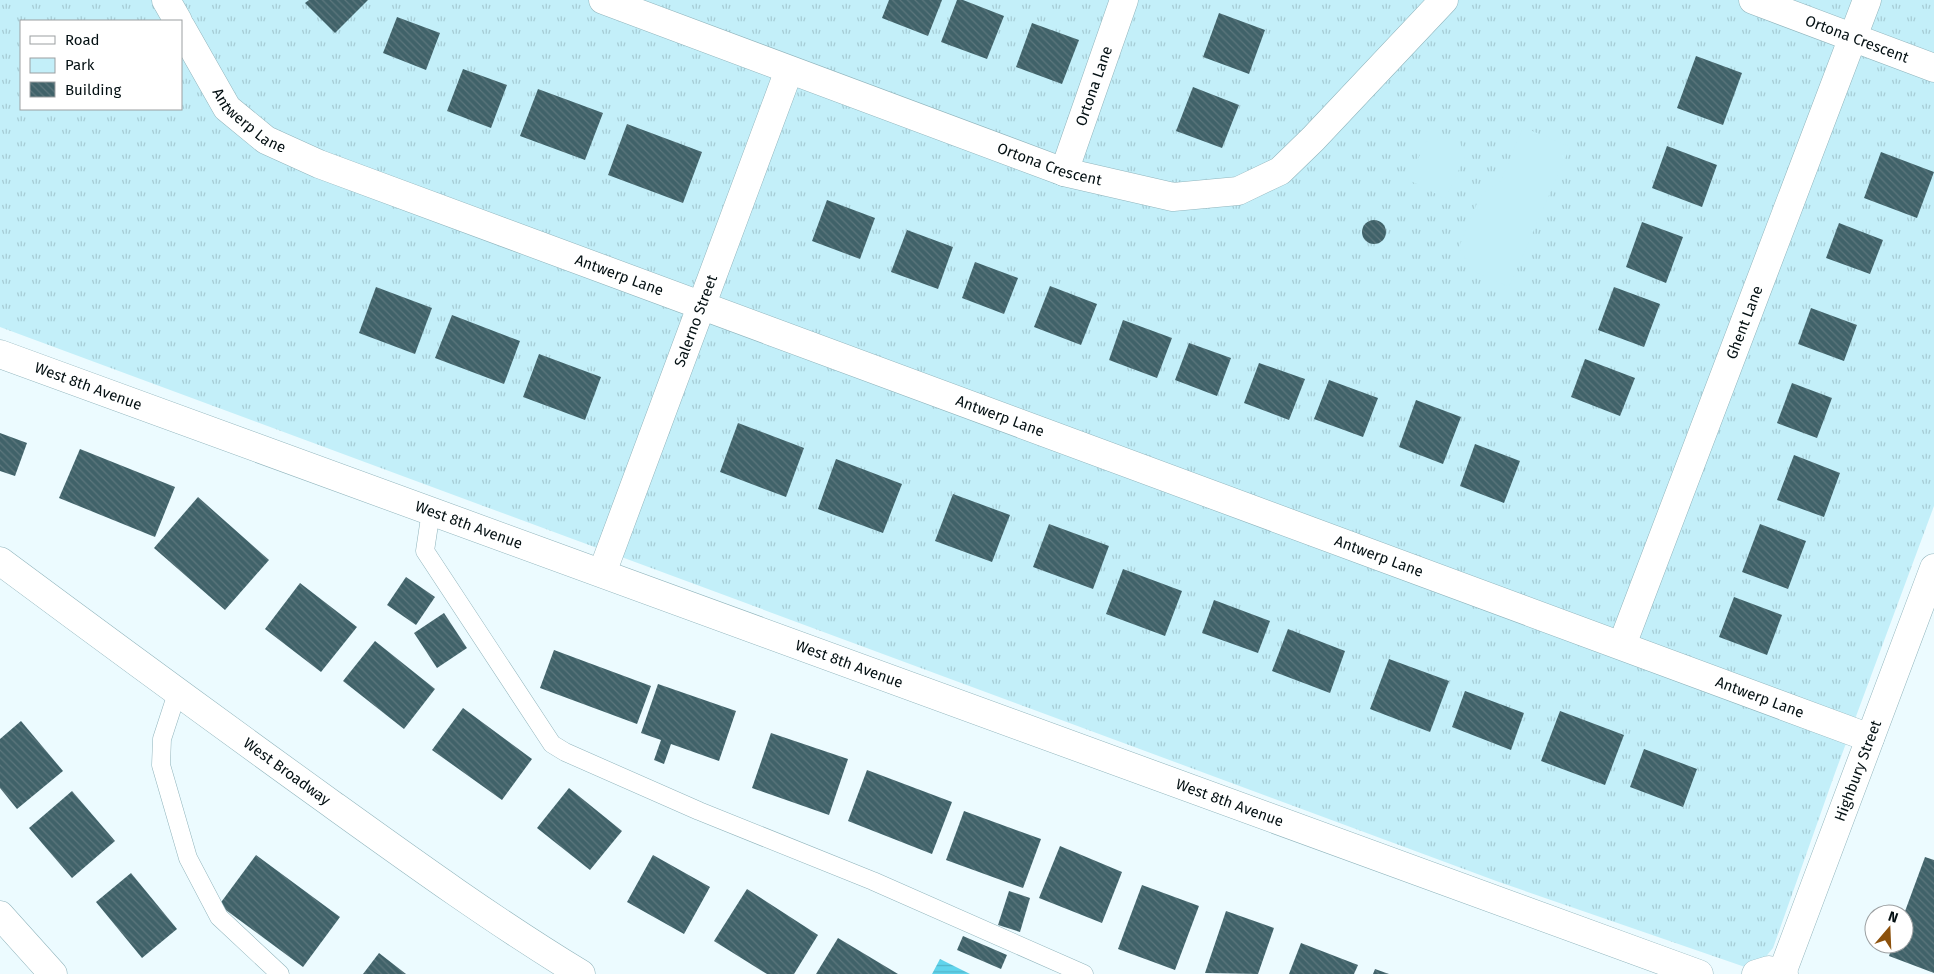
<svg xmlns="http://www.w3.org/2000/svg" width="1934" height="974" viewBox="0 0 1934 974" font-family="'Fira Sans',sans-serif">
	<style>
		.grass { fill: url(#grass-tufts); fill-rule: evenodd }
		.park { fill: #c3eff9 }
		.water { fill: url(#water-rules) }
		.building { fill: url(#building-back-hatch) }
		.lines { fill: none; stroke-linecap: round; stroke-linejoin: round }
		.lane-casing { stroke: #91b5bd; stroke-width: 19 }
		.street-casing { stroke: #91b5bd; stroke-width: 29 }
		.lane { stroke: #fff; stroke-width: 18 }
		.street { stroke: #fff; stroke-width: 28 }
		.labels { text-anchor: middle; stroke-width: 5; stroke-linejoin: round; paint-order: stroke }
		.street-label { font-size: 15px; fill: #041013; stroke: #fff }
	</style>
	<defs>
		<pattern id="grass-tufts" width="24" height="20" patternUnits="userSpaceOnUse" patternTransform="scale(1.25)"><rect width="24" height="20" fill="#c3eff9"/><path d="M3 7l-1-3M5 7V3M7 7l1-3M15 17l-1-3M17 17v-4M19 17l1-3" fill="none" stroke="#a6ccd5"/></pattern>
		<pattern id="water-rules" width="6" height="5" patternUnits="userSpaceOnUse" patternTransform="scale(1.25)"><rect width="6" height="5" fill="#60d4ec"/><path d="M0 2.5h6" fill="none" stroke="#52b5ca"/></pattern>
		<pattern id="building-back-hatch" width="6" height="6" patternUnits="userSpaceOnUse" patternTransform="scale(1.25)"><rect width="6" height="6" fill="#406269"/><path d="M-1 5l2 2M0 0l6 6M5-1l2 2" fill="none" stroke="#5d777d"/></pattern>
	</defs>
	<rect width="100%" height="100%" fill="#ecfbff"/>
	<path class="grass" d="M0 0H1934V506L1835 773 1773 948 1763 960 1745 967 1499 882 0 327ZM21 21H181V109H21Z"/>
	<g class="park">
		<path d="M1523 127 1570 147 1509 287 1471 270 1459 247 1480 196 1501 181Z"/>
		<path d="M1449 136 1460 142 1465 157 1445 199 1429 190 1426 192 1418 188 1417 184 1408 180 1426 142Z"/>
	</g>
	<path class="water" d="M940 959 970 974H932Z"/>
	<g class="building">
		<path d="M309 0H368L335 33 305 3Z"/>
		<path d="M889 0H942L928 36 882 18Z"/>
		<path d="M957 0H963L1004 16 987 59 941 42Z"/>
		<path d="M1219 13 1265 30 1249 74 1203 57Z"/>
		<path d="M397 17 440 33 426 70 383 53Z"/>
		<path d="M1032 23 1079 40 1062 84 1016 67Z"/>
		<path d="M1696 56 1742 73 1723 125 1677 108Z"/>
		<path d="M463 69 507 85 491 128 447 111Z"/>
		<path d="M1193 87 1239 105 1222 148 1176 131Z"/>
		<path d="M538 89 603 113 585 160 520 136Z"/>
		<path d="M627 124 702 152 683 203 608 175Z"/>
		<path d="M1667 146 1717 165 1702 207 1652 188Z"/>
		<path d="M1881 152 1934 172 1917 218 1864 198Z"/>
		<path d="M827 200 875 218 860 259 812 241Z"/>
		<circle cx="1374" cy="232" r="12"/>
		<path d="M1642 222 1683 237 1666 283 1626 267Z"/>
		<path d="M1839 223 1883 240 1870 274 1826 258Z"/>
		<path d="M907 230 953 247 938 289 891 272Z"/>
		<path d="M975 262 1018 278 1004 314 962 298Z"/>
		<path d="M1050 286 1097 304 1081 345 1034 327Z"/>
		<path d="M376 287 432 308 415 354 359 333Z"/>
		<path d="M1614 287 1660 304 1644 347 1598 330Z"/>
		<path d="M1811 308 1857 325 1844 361 1798 344Z"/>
		<path d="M452 315 520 341 504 384 435 358Z"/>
		<path d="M1123 320 1172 338 1157 378 1109 360Z"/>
		<path d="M1189 343 1231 358 1217 396 1175 380Z"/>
		<path d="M539 354 601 377 585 420 523 397Z"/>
		<path d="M1585 359 1635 378 1620 416 1571 397Z"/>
		<path d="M1259 363 1305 379 1289 420 1244 403Z"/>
		<path d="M1329 380 1378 398 1363 437 1314 419Z"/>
		<path d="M1792 383 1832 398 1817 438 1777 423Z"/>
		<path d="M1416 400 1461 417 1443 464 1399 447Z"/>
		<path d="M738 423 804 448 786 497 720 472Z"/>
		<path d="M0 433 27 443 15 476 0 471Z"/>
		<path d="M1475 444 1520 461 1504 503 1460 486Z"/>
		<path d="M80 449 175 487 155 537 59 498Z"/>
		<path d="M1794 455 1840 473 1824 517 1777 500Z"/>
		<path d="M836 459 902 484 883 533 818 509Z"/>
		<path d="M953 494 1010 515 992 562 935 541Z"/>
		<path d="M198 497 269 560 225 610 154 548Z"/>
		<path d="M1049 524 1109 546 1093 589 1033 567Z"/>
		<path d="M1760 524 1806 541 1788 589 1742 572Z"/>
		<path d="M1123 569 1182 591 1165 636 1106 614Z"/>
		<path d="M406 577 435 597 416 625 387 605Z"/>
		<path d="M300 583 357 627 321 672 265 629Z"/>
		<path d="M1734 597 1782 615 1767 655 1719 637Z"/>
		<path d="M1214 600 1270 621 1258 653 1202 633Z"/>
		<path d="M444 613 467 648 437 668 414 633Z"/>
		<path d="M1288 629 1345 651 1330 693 1272 671Z"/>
		<path d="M375 641 435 689 404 729 343 681Z"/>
		<path d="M554 650 651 686 637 724 540 688Z"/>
		<path d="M1389 659 1449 681 1430 732 1370 709Z"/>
		<path d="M658 684 736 711 719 761 671 744 664 764 654 760 661 740 641 733Z"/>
		<path d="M1465 691 1524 713 1511 750 1452 727Z"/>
		<path d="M463 708 532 759 502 800 432 750Z"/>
		<path d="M1560 711 1624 735 1605 785 1541 761Z"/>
		<path d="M21 721 63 771 17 809 0 788V739Z"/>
		<path d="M771 733 848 759 829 815 752 788Z"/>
		<path d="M1644 749 1697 769 1683 807 1630 787Z"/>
		<path d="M867 770 952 802 932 854 848 821Z"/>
		<path d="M569 788 622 831 590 870 537 828Z"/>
		<path d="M72 791 115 841 72 878 29 828Z"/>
		<path d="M964 811 1041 839 1023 888 946 860Z"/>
		<path d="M1060 846 1122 872 1102 923 1039 898Z"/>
		<path d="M256 855 340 917 303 967 219 905Z"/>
		<path d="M653 855 710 887 684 934 627 902Z"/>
		<path d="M1925 857 1934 860V973L1889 956 1893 944H1904V914Z"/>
		<path d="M131 873 177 929 142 958 96 902Z"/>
		<path d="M1142 885 1199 906 1175 970 1118 949Z"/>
		<path d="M747 889 818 935 794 974H767L714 941Z"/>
		<path d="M1009 891 1030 898 1020 932 998 925Z"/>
		<path d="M1226 911 1274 928 1258 974 1205 973Z"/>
		<path d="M963 936 1007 955 1001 969 957 950Z"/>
		<path d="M838 938 898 974H816Z"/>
		<path d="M1301 943 1358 965 1354 974H1289Z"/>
		<path d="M379 953 406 974H363Z"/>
		<path d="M1375 969 1389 974H1373Z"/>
	</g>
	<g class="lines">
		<g class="lane-casing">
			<g id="lane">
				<path d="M431 511 425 551 552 744 565 752 699 811 873 881 1084 974"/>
				<path d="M177 693 162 739 161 765 188 858 219 917 280 974"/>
			</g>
		</g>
		<g class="street-casing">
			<g id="street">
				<path d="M166 0 178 21"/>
				<path id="s1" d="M603 0 1064 172 1173 197 1238 191 1280 171 1313 139 1444 0"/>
				<path id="s2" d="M1753 0 1934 68"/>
				<path id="s3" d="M181 27 227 108 266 140 319 164 1870 738"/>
				<path id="s4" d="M1064 172 1124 0"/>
				<path id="s5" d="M0 354 1699 974"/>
				<path id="s6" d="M0 561C109 642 218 722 329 802 411 861 494 921 581 974"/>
				<path id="s7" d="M602 573 789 70"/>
				<path id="s8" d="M1622 645 1867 0"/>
				<path d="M0 915 53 974"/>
				<path id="s9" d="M1782 973 1934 568"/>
				<path d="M1756 974 1769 970 1784 974"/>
			</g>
		</g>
		<use href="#lane" class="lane"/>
		<use href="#street" class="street"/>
	</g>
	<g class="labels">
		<g class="street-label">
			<text dy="5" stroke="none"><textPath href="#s2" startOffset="111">Ortona Crescent</textPath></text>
			<text dy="5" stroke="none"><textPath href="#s4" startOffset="91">Ortona Lane</textPath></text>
			<text dy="5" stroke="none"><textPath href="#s3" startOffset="118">Antwerp Lane</textPath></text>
			<text dy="5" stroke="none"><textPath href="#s1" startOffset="476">Ortona Crescent</textPath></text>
			<text dy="5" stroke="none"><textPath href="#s3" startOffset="522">Antwerp Lane</textPath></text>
			<text dy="5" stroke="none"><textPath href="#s7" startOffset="269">Salerno Street</textPath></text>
			<text dy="5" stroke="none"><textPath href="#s8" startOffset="345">Ghent Lane</textPath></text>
			<text dy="5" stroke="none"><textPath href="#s5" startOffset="94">West 8th Avenue</textPath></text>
			<text dy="5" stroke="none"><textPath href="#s3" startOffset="928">Antwerp Lane</textPath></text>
			<text dy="5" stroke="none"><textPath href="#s5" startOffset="499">West 8th Avenue</textPath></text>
			<text dy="5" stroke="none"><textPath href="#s3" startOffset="1332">Antwerp Lane</textPath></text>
			<text dy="5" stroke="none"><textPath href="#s5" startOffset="904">West 8th Avenue</textPath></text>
			<text dy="5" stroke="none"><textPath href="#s3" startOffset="1738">Antwerp Lane</textPath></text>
			<text dy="5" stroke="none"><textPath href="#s9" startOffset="216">Highbury Street</textPath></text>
			<text dy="5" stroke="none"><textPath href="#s6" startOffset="356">West Broadway</textPath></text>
			<text dy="5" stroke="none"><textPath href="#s5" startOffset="1309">West 8th Avenue</textPath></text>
		</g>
	</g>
	<rect x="20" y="20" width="162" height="90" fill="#ffffff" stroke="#9b9fa1"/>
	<rect x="30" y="36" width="25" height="8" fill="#ffffff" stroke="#9b9fa1"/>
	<text x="65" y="45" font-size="15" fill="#041013">Road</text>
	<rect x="30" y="58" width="25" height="15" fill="#c3eff9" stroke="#9b9fa1"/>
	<text x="65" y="70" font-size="15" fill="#041013">Park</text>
	<rect x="30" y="82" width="25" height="15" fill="url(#building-back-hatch)" stroke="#9b9fa1"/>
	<text x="65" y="95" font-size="15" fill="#041013">Building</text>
	<g transform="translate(1889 929) rotate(19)"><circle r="24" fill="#ffffff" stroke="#9b9fa1"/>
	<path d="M0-4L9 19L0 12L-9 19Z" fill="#8c510c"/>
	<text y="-8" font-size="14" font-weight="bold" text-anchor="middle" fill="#041013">N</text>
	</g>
</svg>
